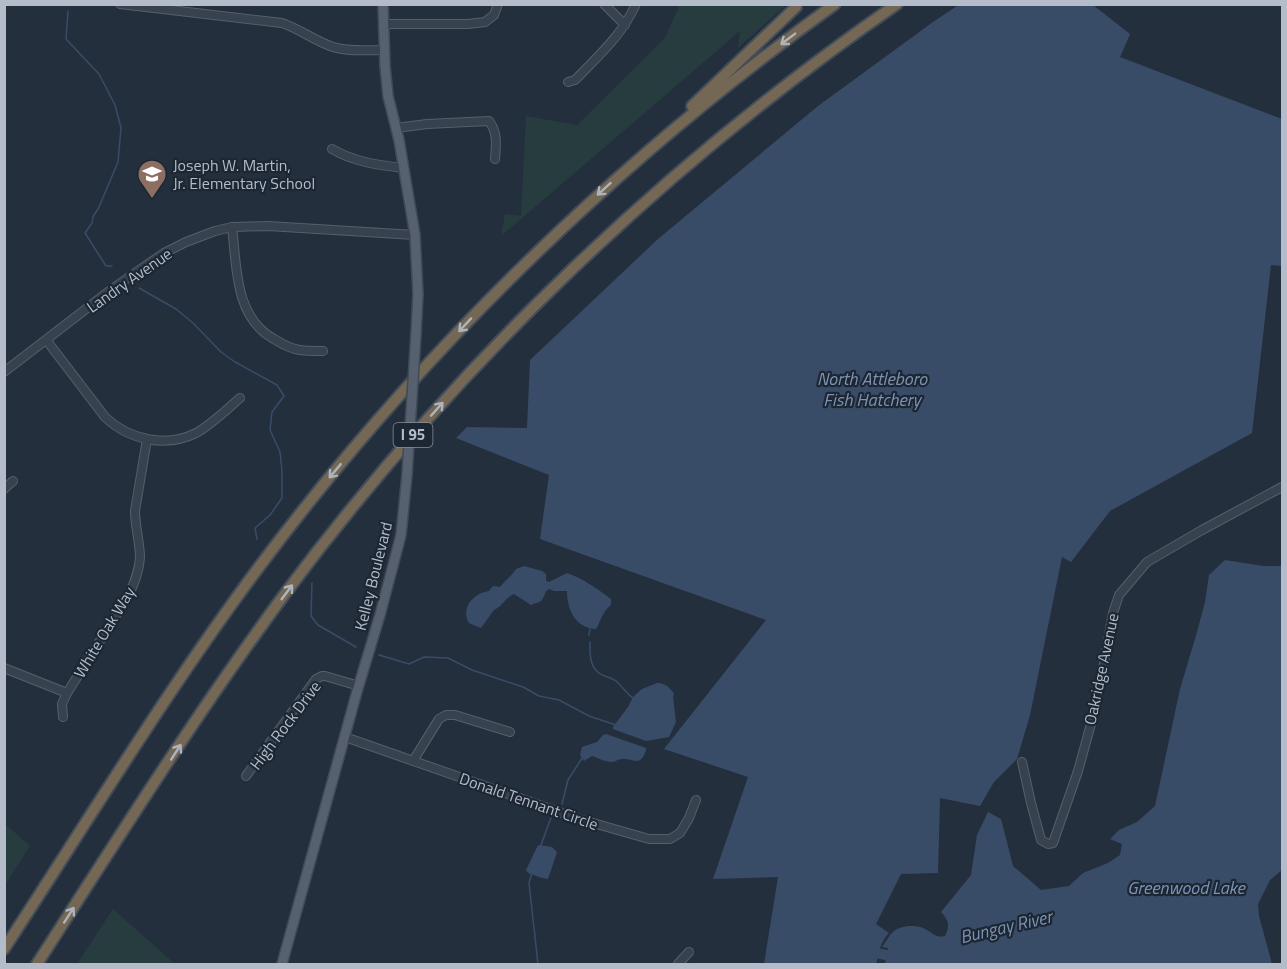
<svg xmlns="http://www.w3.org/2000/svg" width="1287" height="969" viewBox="0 0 1287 969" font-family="'Titillium Web',sans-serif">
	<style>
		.green { fill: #263c3f }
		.water { fill: #394c67 }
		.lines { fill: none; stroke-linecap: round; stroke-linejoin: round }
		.stream { stroke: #394c67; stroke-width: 1.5 }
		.river { stroke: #394c67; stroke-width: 10 }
		.minor-casing { stroke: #565f6c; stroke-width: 10 }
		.major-casing { stroke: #414a57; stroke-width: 12 }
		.highway-casing { stroke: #434c59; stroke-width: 14 }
		.minor { stroke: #38414e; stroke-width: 8 }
		.major { stroke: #56606e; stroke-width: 9 }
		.highway { stroke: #746855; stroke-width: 10 }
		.major-bridge-casing { stroke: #414a57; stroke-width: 12; stroke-linecap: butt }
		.major-bridge { stroke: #56606e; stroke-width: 9 }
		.oneway { stroke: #aeb4bd }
		.labels { text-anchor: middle; stroke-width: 4.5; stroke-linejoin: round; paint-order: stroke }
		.shield { fill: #1d2633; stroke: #878f9c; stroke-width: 1.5 }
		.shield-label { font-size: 15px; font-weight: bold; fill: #b4bcc9 }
		.poi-label { font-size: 16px; fill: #b4bcc9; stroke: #1d2633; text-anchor: start }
		.street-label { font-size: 16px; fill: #b4bcc9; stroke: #1d2633 }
		.water-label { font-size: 18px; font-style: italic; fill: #7c92b1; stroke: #1d2633 }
	</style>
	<rect width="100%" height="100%" fill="#242f3e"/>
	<g class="green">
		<path d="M680 4 786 5 738 48 740 31 501 236 505 214 521 216 526 116 577 125 665 38Z"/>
		<path d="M5 824 30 846 5 885Z"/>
		<path d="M113 909 175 964H77Z"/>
	</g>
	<g class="water">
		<path d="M960 4 1093 5 1130 34 1120 57 1282 119V266L1271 265 1252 433 1110 511 1071 562 1062 557 1030 715 1017 759 994 782 980 806 940 798 938 873 901 874 876 924 889 933C880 942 879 953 876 964H764L778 877 713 879 748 777 664 749 766 620 540 539 549 475 456 438 467 427 527 428 530 360 658 239 818 106 933 22Z"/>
		<path d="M1225 560 1263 566H1282V870L1270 880 1258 904 1259 916 1272 964H879V963L885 964 888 948 882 947C886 942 889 935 894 931 902 925 919 924 927 930 934 934 936 938 945 936 950 926 949 920 941 912L971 875 977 835 988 812 1001 819 1013 866 1041 890 1069 886 1083 873 1108 863 1120 855 1122 844 1110 839 1119 830 1137 822 1155 806 1180 689 1197 632 1205 602 1209 575Z"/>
		<path d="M524 566 542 571 546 574V581L549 582 567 573C582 578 598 589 611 599V605C602 612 601 621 596 629 575 628 567 609 567 591H554L549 589C544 592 545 597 541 601 538 603 534 603 531 605L514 594C505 598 502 607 494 610L481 628 469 623C460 608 474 593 489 591L493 586 500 587C505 580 512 576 516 569Z"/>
		<path d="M657 683C666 683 670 688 674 694L673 697 676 722 669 737 646 741 613 729V727L628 707 633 697 642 689Z"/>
		<path d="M606 734 646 748V750C640 768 634 758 622 759 618 759 615 762 612 762 605 762 598 758 592 756L584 761 580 755 582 747 597 742 603 735Z"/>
		<path d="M539 845 552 847 557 852 548 879 542 878 528 873 526 870 537 847Z"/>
	</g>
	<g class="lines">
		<g class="stream">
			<path d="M68 11 66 39 99 74 115 105 121 128 118 162 99 207 93 217 92 223 85 233 106 266H112"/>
			<path d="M139 288 176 309 193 323 221 352 235 362 277 385 284 396 272 412 270 430 280 452 282 471V498L270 515 255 528 257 539"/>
			<path d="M312 583 311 616 318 625 356 647"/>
			<path d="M589 635 590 629"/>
			<path d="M590 642C590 652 589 666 599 673 604 677 611 677 616 681 622 686 626 693 633 698"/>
			<path d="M379 655 409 664 424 657 448 658 472 670 523 687 539 696 559 700 589 716 616 725"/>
			<path d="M562 804 568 780 582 758"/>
			<path d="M541 845 552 815"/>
			<path d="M532 873 529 883 538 964"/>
		</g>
		<path class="river" d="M866 951 886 955"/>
		<g class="minor-casing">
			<g id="minor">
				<path d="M120 4 282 23C300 29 315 41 333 47 349 52 368 50 385 50"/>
				<path d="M604 4 625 25"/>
				<path d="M384 24H468L485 22 494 15 498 4"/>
				<path d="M568 82 575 80 579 76C602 52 621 36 636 4"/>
				<path d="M396 128 427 124 489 121C498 133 496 145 495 159"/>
				<path d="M332 149C354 162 378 165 403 168"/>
				<path d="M232 227C237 266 234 317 274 339 282 344 291 349 300 350 307 351 315 351 323 351"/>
				<path d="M47 341 105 417C129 440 166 448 196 433 212 424 226 410 240 398"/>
				<path d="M4 372 112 289 164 253 186 242 215 231 232 227 268 226 415 235"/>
				<path d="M4 489 13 481"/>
				<path d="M4 668 67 693"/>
				<path d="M63 717 62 704 67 693 129 595C134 583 139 572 140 558 140 542 135 527 135 511L147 439"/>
				<path d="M345 737 579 819 649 839H670L680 833 689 818 696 800"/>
				<path d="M413 761 439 719 446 715H455L510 732"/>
				<path d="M1022 762 1031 803 1041 840 1048 844 1053 843 1078 771 1091 724 1101 680 1113 613 1119 595 1147 562 1202 530 1282 487"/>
				<path d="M246 776 316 679 322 676H325L359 686"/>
				<path d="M678 964 689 952"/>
			</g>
		</g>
		<g class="major-casing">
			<g id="major">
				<path d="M383 4 385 66 388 96 399 140 415 235 418 294 416 334"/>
				<path d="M282 964 358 688 380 615 401 535 407 475"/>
			</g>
		</g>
		<g class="highway-casing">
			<g id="highway">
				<path d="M692 106 796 7"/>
				<path d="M4 949C88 821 167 690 259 567 421 351 616 162 835 4"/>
				<path d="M37 964C117 840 196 714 284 595 454 367 663 166 897 4"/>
			</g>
		</g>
		<use href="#minor" class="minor"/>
		<use href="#major" class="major"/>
		<use href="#highway" class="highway"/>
		<g class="major-bridge-casing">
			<path id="major-bridge" d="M407 475 416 334"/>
		</g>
		<use href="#major-bridge" class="major-bridge"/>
	</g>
	<defs><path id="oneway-shaft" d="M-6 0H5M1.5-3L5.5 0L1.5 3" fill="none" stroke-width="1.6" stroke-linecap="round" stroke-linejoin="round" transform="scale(1.5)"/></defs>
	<g class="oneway">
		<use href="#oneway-shaft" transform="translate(788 39) rotate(143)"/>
		<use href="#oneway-shaft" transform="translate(604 189) rotate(138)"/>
		<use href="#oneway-shaft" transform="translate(465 325) rotate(133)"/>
		<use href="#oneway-shaft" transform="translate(437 409) rotate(-48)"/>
		<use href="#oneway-shaft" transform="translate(335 471) rotate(130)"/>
		<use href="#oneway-shaft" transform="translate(287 592) rotate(-53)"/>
		<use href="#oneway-shaft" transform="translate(176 752) rotate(-57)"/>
		<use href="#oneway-shaft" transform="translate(69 915) rotate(-57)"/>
	</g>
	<defs>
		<g id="school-pin" transform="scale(1.5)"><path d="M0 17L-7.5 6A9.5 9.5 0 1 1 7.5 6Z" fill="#8d6e63" stroke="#1d2633"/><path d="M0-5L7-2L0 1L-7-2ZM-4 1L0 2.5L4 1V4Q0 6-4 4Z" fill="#fff"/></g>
	</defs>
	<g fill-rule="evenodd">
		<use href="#school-pin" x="152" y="174"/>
	</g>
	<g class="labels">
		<rect class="shield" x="393.5" y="423" width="39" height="24" rx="4.5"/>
		<g class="shield-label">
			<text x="413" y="440">I 95</text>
		</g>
		<g class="poi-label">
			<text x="173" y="171">Joseph W. Martin,<tspan x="173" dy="18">Jr. Elementary School</tspan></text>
		</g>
		<g class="street-label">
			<text transform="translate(129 280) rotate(-35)" y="6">Landry Avenue</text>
			<text transform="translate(373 576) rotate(-76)" y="6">Kelley Boulevard</text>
			<text transform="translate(104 632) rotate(-59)" y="6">White Oak Way</text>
			<text transform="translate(1101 669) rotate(-78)" y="6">Oakridge Avenue</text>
			<text transform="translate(285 725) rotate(-53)" y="6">High Rock Drive</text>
			<text transform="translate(529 801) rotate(19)" y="6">Donald Tennant Circle</text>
		</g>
		<g class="water-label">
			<text x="872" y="385">North Attleboro<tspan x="872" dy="21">Fish Hatchery</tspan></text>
			<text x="1186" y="894">Greenwood Lake</text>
			<text transform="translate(1006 927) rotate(-13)" y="6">Bungay River</text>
		</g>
	</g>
	<rect width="1287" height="969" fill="none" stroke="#b4bcc9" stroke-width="12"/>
</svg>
